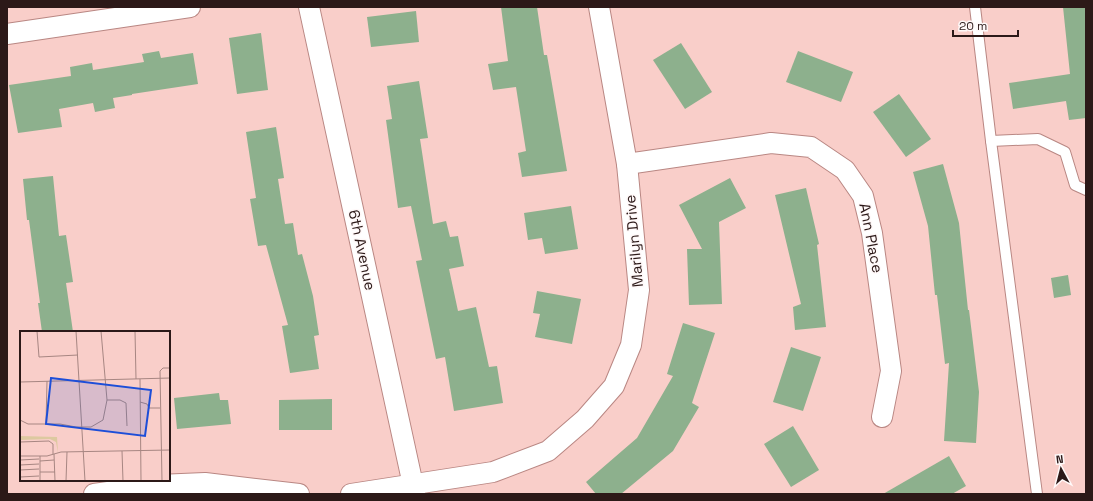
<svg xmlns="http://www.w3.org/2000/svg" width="1093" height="501" viewBox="0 0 1093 501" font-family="'Space Grotesk',sans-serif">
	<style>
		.building { fill: #8db08d }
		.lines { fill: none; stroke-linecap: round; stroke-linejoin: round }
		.service-casing { stroke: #b98783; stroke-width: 12 }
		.minor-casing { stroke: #b98783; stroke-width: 22 }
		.service { stroke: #fff; stroke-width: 10 }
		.minor { stroke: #fff; stroke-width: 20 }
		.labels { text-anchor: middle; stroke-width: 3; stroke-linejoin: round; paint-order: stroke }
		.street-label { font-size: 15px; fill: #2c1918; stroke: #fff9f9 }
		.inset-road { fill: none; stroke: #a78682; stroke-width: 1 }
		.view { fill: #1d4ed8; fill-opacity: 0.15; stroke: #1d4ed8; stroke-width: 2 }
		.inset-edge { fill: none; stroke: #2c1918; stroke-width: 2 }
	</style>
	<rect width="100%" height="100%" fill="#f9cec9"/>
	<g class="building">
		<path d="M501 7H537L544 55H547L567 171 522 177 518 153 526 151 516 87 493 90 488 64 508 61Z"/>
		<path d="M1063 7H1086V118L1069 120 1066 101 1013 109 1009 83 1070 74Z"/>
		<path d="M416 11 419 42 371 47 367 17Z"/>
		<path d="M261 33 268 90 237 94 229 38Z"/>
		<path d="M681 43 712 92 685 109 653 60Z"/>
		<path d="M159 51 161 58 193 53 198 84 132 94V95L113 98 115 108 95 112 93 103 59 109 62 127 18 133 9 85 71 76 70 67 92 63 93 70 144 62 142 54Z"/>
		<path d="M798 51 853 72 841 102 786 82Z"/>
		<path d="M419 81 428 138 420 139 433 224 446 221 450 237 458 236 464 266 449 269 458 311 476 307 489 367 497 366 503 403 454 411 445 357 436 359 416 261 422 260 411 206 398 208 386 120 392 119 387 86Z"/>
		<path d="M899 94 931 139 906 157 873 112Z"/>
		<path d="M276 127 284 178 278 179 285 224 293 223 298 255 302 254 313 296 319 335 314 336 319 369 290 373 282 326 288 325 266 245 258 246 250 199 256 198 246 132Z"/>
		<path d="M943 164 959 223 968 310H969L979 392 976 443 944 441 949 363 945 364 937 295H935L928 226 913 172Z"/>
		<path d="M53 176 59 236 66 235 73 282 66 283 73 332H42L38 303H40L29 220H27L23 179Z"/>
		<path d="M730 178 746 208 719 222 722 304 689 305 687 249H702L679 205Z"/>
		<path d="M806 188 819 244 817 245 826 327 795 330 793 307 801 304 775 195Z"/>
		<path d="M571 206 578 249 545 254 542 238 528 240 524 213Z"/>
		<path d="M1068 275 1071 295 1054 298 1051 278Z"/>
		<path d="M537 291 581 299 572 344 535 337 540 314 533 313Z"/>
		<path d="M683 323 715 333 692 403 699 407 673 451 621 494H596L586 482 637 438 673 376 667 374Z"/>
		<path d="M791 347 821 357 803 411 773 402Z"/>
		<path d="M219 393 220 400H228L231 424 177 429 174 398Z"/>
		<path d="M332 399V430H279V400Z"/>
		<path d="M793 426 819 470 791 487 764 444Z"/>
		<path d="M949 456 966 486 952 494H883Z"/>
	</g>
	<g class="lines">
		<g class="service-casing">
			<g id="service">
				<path d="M975 7 991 141 1037 494"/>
				<path d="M991 141 1038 139 1065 152 1075 185 1086 190"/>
			</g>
		</g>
		<g class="minor-casing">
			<g id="minor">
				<path d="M309 7 415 494"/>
				<path d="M7 34 190 7"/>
				<path d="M627 164 771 143 811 147 845 170 863 196 872 233 891 371 882 417"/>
				<path d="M94 494 158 485 205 483 299 494"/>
				<path d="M351 494 493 472 548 451 585 419 614 386 631 345 639 290 627 164 599 7"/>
			</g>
		</g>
		<use href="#service" class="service"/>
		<use href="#minor" class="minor"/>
	</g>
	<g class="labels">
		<g class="street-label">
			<text transform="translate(871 238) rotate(79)" y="5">Ann Place</text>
			<text transform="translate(634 241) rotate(-95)" y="5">Marilyn Drive</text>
			<text transform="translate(362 250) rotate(78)" y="5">6th Avenue</text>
		</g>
	</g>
	<g transform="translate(20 331)">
		<rect width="150" height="150" fill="#f9cec9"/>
		<path d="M0 105 37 106 38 122 36 111 30 108 0 109Z" fill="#ddc9a0"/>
		<path class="inset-road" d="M17 0 19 26 58 24M17 0H48M56 0 65 150M115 0 116 48M120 48 121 150M0 51 150 47M87 69H100L106 72 107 95M120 71 127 73 129 77H140M0 89 8 93H40L56 96H71L83 89 87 69 81 0M26 93 27 50M0 111 29 110 33 113V123M102 120 103 150M34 123 35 150M0 125H27L41 121 150 119M20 125V150M0 129 19 128M20 130 34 129M0 134 19 133M0 139 19 138M20 141H35M0 146 19 145M46 150 47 121M142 150 140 40 143 37H150"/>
		<path class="view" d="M31 47 131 59 125 105 26 93Z"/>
		<rect width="150" height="150" class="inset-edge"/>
	</g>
	<rect width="1093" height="501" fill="none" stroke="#2c1918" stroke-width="16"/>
	<g transform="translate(1061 469) rotate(353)" stroke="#fff9f9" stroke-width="3" paint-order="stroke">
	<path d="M0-3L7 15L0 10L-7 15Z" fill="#2c1918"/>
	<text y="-6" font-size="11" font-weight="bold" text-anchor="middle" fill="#2c1918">N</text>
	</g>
	<path d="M953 30v6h65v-6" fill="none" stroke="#2c1918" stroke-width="2"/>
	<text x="959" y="30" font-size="12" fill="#2c1918" stroke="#fff9f9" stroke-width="3" paint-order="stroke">20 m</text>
</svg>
